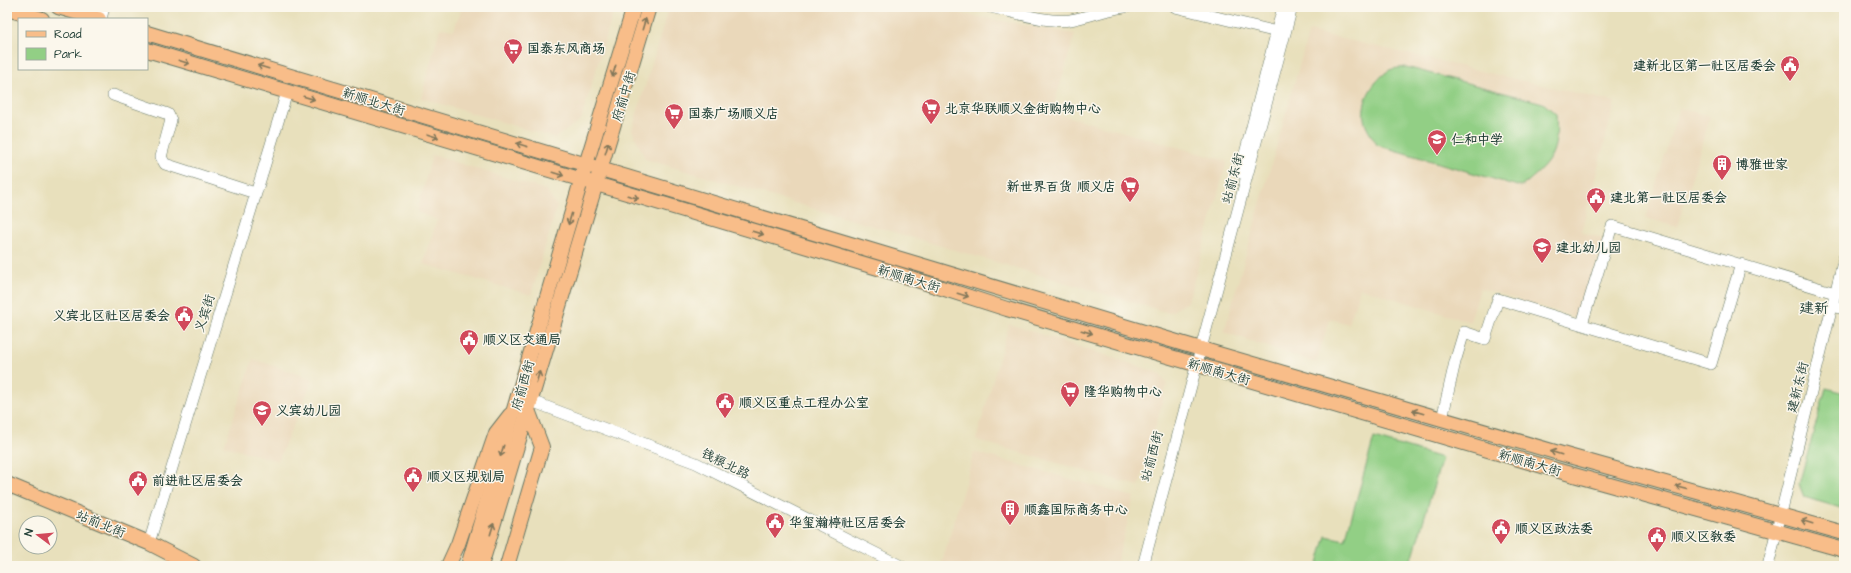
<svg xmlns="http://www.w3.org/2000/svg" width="1851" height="573" viewBox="0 0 1851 573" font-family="'Architects Daughter','LXGW WenKai TC',sans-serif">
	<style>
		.built { fill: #ead8ba }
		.green { fill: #92cf85; stroke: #58865c }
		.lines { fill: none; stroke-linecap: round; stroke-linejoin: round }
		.minor-casing { stroke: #657664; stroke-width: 12 }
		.major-casing { stroke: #657664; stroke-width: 16 }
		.minor { stroke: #fff; stroke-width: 11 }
		.major { stroke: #f8bd89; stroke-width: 14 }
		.oneway { stroke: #81775a }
		.labels { text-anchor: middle; stroke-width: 3; stroke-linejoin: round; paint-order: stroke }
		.poi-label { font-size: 13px; font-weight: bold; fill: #1f3d34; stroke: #fbf7ec; text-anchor: start }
		.street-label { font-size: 13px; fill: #1f3d34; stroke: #fbf7ec }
		.quarter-label { font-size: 15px; fill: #1f3d34; stroke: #fbf7ec }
	</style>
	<rect width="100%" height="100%" fill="#fbf7ec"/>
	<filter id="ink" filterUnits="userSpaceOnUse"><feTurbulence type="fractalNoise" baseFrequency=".025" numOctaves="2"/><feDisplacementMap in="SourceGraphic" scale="8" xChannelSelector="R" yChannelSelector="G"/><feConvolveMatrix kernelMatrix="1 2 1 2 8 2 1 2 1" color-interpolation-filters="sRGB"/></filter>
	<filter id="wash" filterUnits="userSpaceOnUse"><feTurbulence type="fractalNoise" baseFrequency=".012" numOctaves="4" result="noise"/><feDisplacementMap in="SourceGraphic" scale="16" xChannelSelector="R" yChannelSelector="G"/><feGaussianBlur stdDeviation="0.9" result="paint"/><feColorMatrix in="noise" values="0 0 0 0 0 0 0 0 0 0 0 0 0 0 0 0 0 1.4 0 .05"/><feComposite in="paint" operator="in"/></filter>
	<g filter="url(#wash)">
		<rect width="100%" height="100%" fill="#e8e0bc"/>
		<g class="built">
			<path d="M462 7H615L581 120 555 138 421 98 440 28 454 30Z"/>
			<path d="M669 7H924L1075 34 1052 112 1227 161 1188 302 1169 313 645 159 632 130Z"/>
			<path d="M1309 31 1615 102 1581 232 1604 239 1581 319 1480 288 1470 322 1360 288 1349 324 1330 319 1316 363 1224 332Z"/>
			<path d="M1679 108 1710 116 1677 227 1646 218Z"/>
			<path d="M432 155 546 190 557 207 531 295 423 264 437 220 417 212Z"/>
			<path d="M1009 324 1160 373 1167 385 1139 486 976 440Z"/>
			<path d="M253 359 313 379 278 461 224 446Z"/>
			<path d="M974 452 1134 497 1116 566H941Z"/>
		</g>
		<g class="green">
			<path d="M1406 67 1543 103 1556 114C1559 154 1551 163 1521 187L1377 145C1374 139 1369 133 1366 126 1358 106 1371 83 1388 71 1392 68 1401 68 1406 67Z"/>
			<path d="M1826 388 1844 393V509L1804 497 1799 484Z"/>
			<path d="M1374 438 1442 458 1410 566H1317L1326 536 1345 540Z"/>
		</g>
	</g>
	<g filter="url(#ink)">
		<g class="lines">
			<g class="minor-casing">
				<g id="minor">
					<path d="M990 7C1014 12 1047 23 1070 20 1089 17 1106 9 1125 7"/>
					<path d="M1175 7 1277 32"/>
					<path d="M101 19 104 7"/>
					<path d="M113 95 168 114 171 120 161 157 165 164 255 193"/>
					<path d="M1240 173 1283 7"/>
					<path d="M1832 306 1844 309"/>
					<path d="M1582 324 1612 226 1835 293"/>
					<path d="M531 401 696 463 901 566"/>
					<path d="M1442 419 1455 362 1464 332 1485 339 1498 299 1711 364 1741 264"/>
					<path d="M149 543 287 92"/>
					<path d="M1143 566 1292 7"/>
					<path d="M1768 566 1844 258"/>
				</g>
			</g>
			<g class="major-casing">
				<g id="major">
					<path d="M58 7 99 19"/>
					<path d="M7 9 42 19"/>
					<path d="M147 33 1184 344 1569 456 1844 533"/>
					<path d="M147 50 898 274 1007 309 1563 472 1844 550"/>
					<path d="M7 484 149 543 194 566"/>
					<path d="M448 566 458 544 496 433 510 415"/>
					<path d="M468 566 581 181 634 7"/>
					<path d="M481 566 649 7"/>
					<path d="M507 566 542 447 528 410"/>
				</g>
			</g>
			<use href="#minor" class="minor"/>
			<use href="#major" class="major"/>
		</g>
		<defs><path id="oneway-shaft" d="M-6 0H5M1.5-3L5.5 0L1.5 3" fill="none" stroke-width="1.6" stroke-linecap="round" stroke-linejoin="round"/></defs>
		<g class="oneway">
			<use href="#oneway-shaft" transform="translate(644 24) rotate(-73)"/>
			<use href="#oneway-shaft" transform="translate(184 62) rotate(17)"/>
			<use href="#oneway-shaft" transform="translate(263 67) rotate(-163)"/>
			<use href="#oneway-shaft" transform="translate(614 71) rotate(107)"/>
			<use href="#oneway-shaft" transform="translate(309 98) rotate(16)"/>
			<use href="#oneway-shaft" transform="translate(433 136) rotate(17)"/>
			<use href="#oneway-shaft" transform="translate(522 145) rotate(-163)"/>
			<use href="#oneway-shaft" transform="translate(607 148) rotate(-73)"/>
			<use href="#oneway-shaft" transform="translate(558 174) rotate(17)"/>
			<use href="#oneway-shaft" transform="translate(633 197) rotate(16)"/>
			<use href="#oneway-shaft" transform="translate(570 219) rotate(106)"/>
			<use href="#oneway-shaft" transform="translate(758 233) rotate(16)"/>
			<use href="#oneway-shaft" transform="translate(963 295) rotate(17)"/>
			<use href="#oneway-shaft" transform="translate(1087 332) rotate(16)"/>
			<use href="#oneway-shaft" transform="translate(538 377) rotate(-73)"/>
			<use href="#oneway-shaft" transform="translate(1418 412) rotate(-164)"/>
			<use href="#oneway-shaft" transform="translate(502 451) rotate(107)"/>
			<use href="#oneway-shaft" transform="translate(1556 453) rotate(-163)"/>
			<use href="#oneway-shaft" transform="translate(1681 487) rotate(-165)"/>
			<use href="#oneway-shaft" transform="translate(1807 522) rotate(-163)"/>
			<use href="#oneway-shaft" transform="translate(492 529) rotate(-73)"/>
		</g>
	</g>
	<defs>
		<g id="supermarket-pin" transform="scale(1)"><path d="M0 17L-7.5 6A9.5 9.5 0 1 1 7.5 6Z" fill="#d1495b" stroke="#fbf7ec"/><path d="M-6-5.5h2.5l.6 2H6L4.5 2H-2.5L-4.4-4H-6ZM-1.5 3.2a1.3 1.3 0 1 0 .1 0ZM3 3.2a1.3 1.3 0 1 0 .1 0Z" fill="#fff"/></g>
		<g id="civic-pin" transform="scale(1)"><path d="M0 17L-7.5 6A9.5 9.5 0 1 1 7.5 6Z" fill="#d1495b" stroke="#fbf7ec"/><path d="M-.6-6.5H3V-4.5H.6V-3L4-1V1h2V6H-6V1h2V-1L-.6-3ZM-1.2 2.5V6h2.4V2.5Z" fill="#fff"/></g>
		<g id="school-pin" transform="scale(1)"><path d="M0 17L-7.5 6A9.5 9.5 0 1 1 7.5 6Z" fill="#d1495b" stroke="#fbf7ec"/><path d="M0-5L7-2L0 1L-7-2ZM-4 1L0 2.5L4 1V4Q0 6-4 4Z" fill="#fff"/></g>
		<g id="building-pin" transform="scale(1)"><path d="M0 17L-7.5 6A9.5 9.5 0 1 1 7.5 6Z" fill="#d1495b" stroke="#fbf7ec"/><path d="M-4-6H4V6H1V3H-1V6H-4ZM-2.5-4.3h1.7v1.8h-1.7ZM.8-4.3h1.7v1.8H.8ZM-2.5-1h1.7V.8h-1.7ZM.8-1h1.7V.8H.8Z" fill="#fff"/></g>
	</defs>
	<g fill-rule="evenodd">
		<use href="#supermarket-pin" x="513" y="48"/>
		<use href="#civic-pin" x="1790" y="65"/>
		<use href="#supermarket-pin" x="931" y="108"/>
		<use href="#supermarket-pin" x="674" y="113"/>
		<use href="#school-pin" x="1437" y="139"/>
		<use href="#building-pin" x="1722" y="164"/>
		<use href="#supermarket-pin" x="1130" y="186"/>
		<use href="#civic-pin" x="1596" y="197"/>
		<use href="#school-pin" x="1542" y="247"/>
		<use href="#civic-pin" x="184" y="315"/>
		<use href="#civic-pin" x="469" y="339"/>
		<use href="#supermarket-pin" x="1070" y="391"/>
		<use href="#civic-pin" x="725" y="402"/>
		<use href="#school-pin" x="262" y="410"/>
		<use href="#civic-pin" x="413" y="476"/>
		<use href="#civic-pin" x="138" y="480"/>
		<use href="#building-pin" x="1010" y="509"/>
		<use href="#civic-pin" x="775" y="522"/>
		<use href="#civic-pin" x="1501" y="528"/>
		<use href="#civic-pin" x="1657" y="536"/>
	</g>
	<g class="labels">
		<g class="poi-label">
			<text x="527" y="53">国泰东风商场</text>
			<text x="1776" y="70" text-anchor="end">建新北区第一社区居委会</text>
			<text x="945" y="113">北京华联顺义金街购物中心</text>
			<text x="688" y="118">国泰广场顺义店</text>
			<text x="1451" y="144">仁和中学</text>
			<text x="1736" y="169">博雅世家</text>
			<text x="1116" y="191" text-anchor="end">新世界百货 顺义店</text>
			<text x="1610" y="202">建北第一社区居委会</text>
			<text x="1556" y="252">建北幼儿园</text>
			<text x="170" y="320" text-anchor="end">义宾北区社区居委会</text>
			<text x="483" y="344">顺义区交通局</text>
			<text x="1084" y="396">隆华购物中心</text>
			<text x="739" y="407">顺义区重点工程办公室</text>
			<text x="276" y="415">义宾幼儿园</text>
			<text x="427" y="481">顺义区规划局</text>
			<text x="152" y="485">前进社区居委会</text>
			<text x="1024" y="514">顺鑫国际商务中心</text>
			<text x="789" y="527">华玺瀚楟社区居委会</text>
			<text x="1515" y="533">顺义区政法委</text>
			<text x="1671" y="541">顺义区教委</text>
		</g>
		<g class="street-label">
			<text transform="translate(623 96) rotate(-73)" y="5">府前中街</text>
			<text transform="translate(374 101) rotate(17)" y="5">新顺北大街</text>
			<text transform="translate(1232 178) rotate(-75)" y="5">站前东街</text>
			<text transform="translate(909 278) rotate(17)" y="5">新顺南大街</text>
			<text transform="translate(204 313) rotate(-73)" y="5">义宾街</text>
			<text transform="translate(1219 371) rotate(16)" y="5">新顺南大街</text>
			<text transform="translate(522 385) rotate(-74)" y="5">府前西街</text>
			<text transform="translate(1797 387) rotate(-76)" y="5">建新东街</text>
			<text transform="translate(1151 456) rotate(-75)" y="5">站前西街</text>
			<text transform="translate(1530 462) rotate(16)" y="5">新顺南大街</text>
			<text transform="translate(726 463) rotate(26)" y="5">钱粮北路</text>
			<text transform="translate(101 523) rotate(22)" y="5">站前北街</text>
		</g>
		<g class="quarter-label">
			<text x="1814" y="313">建新</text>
		</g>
	</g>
	<rect width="1851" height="573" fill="none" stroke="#fbf7ec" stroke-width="24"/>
	<rect x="18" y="18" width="130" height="52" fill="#fbf7ec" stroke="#a3ada2"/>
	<rect x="26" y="31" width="20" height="6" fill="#f8bd89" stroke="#a3ada2"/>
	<text x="54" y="38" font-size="12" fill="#1f3d34">Road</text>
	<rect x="26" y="48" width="20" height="12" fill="#92cf85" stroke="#a3ada2"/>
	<text x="54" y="58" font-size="12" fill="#1f3d34">Park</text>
	<g transform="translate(38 535) rotate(286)"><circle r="19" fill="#fbf7ec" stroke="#a3ada2"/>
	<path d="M0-3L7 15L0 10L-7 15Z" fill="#d1495b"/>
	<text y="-6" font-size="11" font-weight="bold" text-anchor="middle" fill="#1f3d34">N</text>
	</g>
</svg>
